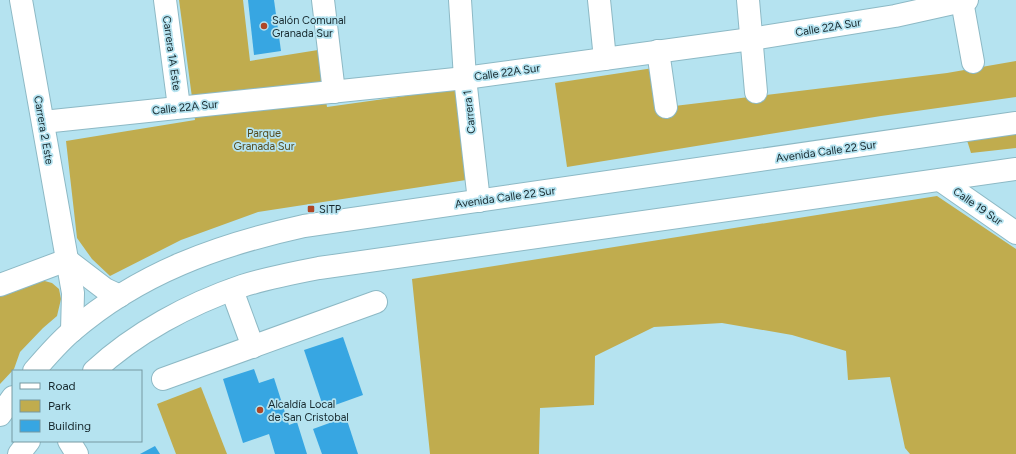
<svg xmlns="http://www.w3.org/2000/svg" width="1016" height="454" viewBox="0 0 1016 454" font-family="Figtree,sans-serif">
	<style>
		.green { fill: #c0ac4e }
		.building { fill: #37a6e2 }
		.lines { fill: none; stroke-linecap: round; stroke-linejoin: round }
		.minor-casing { stroke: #8db9c5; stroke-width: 24 }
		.major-casing { stroke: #8db9c5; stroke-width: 24 }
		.minor { stroke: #fff; stroke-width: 22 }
		.major { stroke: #fff; stroke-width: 22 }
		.poi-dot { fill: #af4726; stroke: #b5e3f0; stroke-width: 1.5 }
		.labels { text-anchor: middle; stroke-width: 3.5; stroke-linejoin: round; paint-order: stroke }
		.poi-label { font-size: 11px; fill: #17292e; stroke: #b5e3f0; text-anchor: start }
		.street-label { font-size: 11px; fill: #17292e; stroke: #b5e3f0 }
		.park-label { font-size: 11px; fill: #554c1f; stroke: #b5e3f0 }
	</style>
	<rect width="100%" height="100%" fill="#b5e3f0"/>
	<g class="green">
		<path d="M179 0H243L250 61 318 50 327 107 455 89 466 180 258 212 181 240 110 276 92 259 77 238 66 141 195 120Z"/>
		<path d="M1016 61V97L881 116 567 167 555 83 660 67 666 107 947 73Z"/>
		<path d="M1016 127V148L971 153 965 134Z"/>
		<path d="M937 196 1016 249V454H910L905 448 890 377 848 380 846 351 792 335 722 323 654 327 595 356 594 405 540 408 539 454H430L412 279Z"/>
		<path d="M41 280 52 283 59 289 61 299 57 316 43 328 20 352 14 369 0 384V293Z"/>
		<path d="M201 387 227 454H176L157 404Z"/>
	</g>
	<g class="building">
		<path d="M248 0H274L281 51 254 55Z"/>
		<path d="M343 337 363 395 324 409 304 350Z"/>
		<path d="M254 369 259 383 274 378 289 425 297 422 307 454H275L269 434 243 443 223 379Z"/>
		<path d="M346 417 358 454H322L313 429Z"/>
		<path d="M155 446 160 454H140Z"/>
	</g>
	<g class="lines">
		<g class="minor-casing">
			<g id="minor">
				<path d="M21 0 73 293 72 331"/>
				<path d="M165 0 179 107"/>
				<path d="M323 0 334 92"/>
				<path d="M460 0 465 78 479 201"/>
				<path d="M599 0 605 59"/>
				<path d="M748 0 756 92"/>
				<path d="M962 1 973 62"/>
				<path d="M658 51 666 107"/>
				<path d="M43 122 465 78 751 39 895 16 967 0"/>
				<path d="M940 180 1016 233"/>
				<path d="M67 260 105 289 120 296"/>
				<path d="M0 285 67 260"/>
				<path d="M232 290 253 347"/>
				<path d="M163 379 376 302"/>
				<path d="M69 441 77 454"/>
			</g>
		</g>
		<g class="major-casing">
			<g id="major">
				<path d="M34 371C46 357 58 343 72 331 139 273 218 245 304 226L1016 123"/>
				<path d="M94 371C135 333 189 304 242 286 267 278 293 273 319 268L1016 169"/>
				<path d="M0 415 13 397"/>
				<path d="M19 454 29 441"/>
			</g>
		</g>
		<use href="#minor" class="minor"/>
		<use href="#major" class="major"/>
	</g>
	<g class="poi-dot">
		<circle cx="264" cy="26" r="4"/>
		<rect x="307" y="205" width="8" height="8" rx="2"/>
		<circle cx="260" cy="410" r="4"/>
	</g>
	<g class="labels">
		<g class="poi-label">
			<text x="272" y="24">Salón Comunal<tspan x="272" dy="13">Granada Sur</tspan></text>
			<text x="319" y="213">SITP</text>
			<text x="268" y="408">Alcaldía Local<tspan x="268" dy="13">de San Cristobal</tspan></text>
		</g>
		<g class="street-label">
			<text transform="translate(828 27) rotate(-9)" y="4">Calle 22A Sur</text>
			<text transform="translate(172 53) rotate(82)" y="4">Carrera 1A Este</text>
			<text transform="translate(507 72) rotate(-8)" y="4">Calle 22A Sur</text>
			<text transform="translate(185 107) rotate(-6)" y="4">Calle 22A Sur</text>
			<text transform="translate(469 112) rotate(-96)" y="4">Carrera 1</text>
			<text transform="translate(44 130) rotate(80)" y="4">Carrera 2 Este</text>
			<text transform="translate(826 151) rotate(-8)" y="4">Avenida Calle 22 Sur</text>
			<text transform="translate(505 197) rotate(-8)" y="4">Avenida Calle 22 Sur</text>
			<text transform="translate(978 206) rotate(35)" y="4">Calle 19 Sur</text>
		</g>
		<g class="park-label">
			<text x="264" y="137">Parque<tspan x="264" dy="13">Granada Sur</tspan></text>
		</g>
	</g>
	<rect x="12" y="370" width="130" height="72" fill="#b5e3f0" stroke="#7699a2"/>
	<rect x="20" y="383" width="20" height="6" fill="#ffffff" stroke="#7699a2"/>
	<text x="48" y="390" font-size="12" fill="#17292e">Road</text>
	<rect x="20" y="400" width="20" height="12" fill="#c0ac4e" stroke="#7699a2"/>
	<text x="48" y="410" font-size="12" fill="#17292e">Park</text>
	<rect x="20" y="420" width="20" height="12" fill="#37a6e2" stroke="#7699a2"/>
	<text x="48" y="430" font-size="12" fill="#17292e">Building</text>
</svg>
